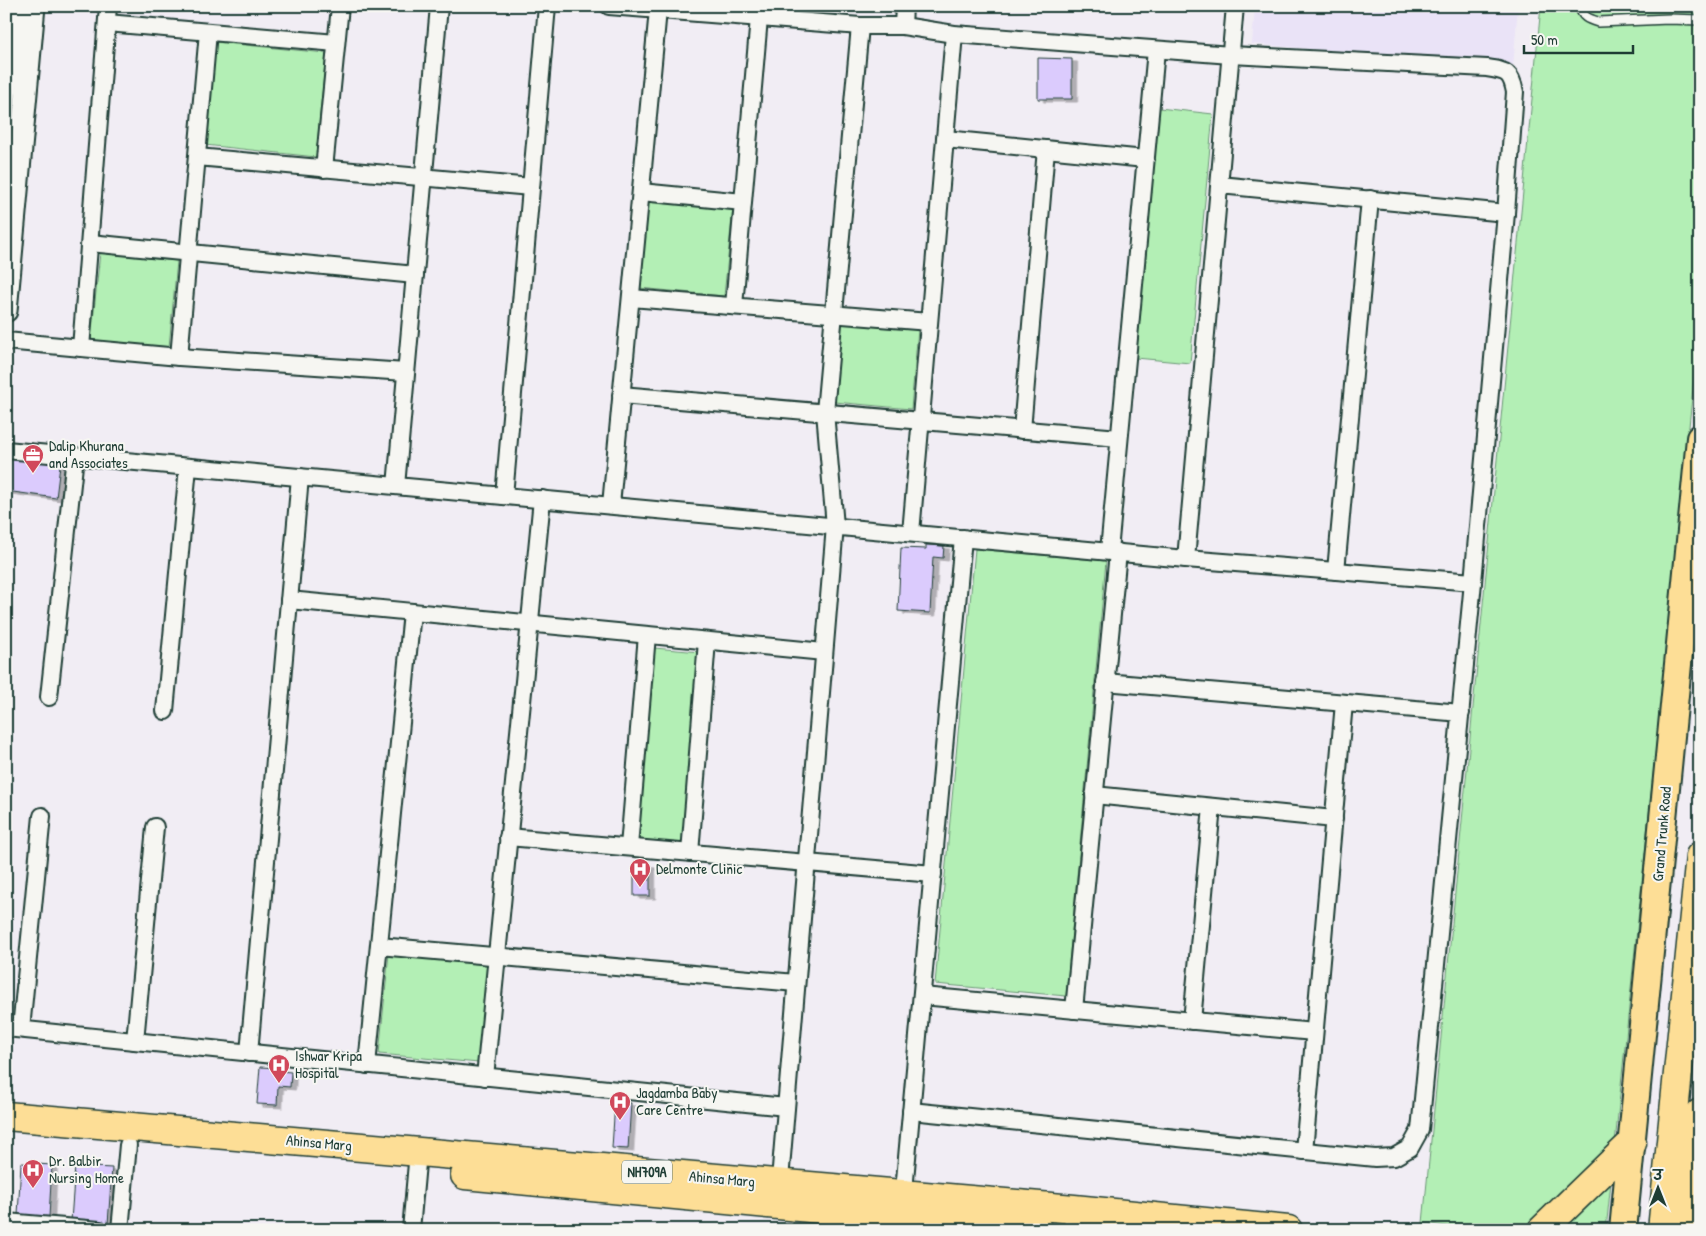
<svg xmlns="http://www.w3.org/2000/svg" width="1706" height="1236" viewBox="0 0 1706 1236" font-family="'Patrick Hand','Playpen Sans Deva',sans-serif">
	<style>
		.built { fill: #eae3f7 }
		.green { fill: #b3efb5; stroke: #699674 }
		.building { fill: #dbcbfd; stroke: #1f3d34; filter: url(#shadow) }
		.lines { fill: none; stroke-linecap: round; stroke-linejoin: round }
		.service-casing { stroke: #1f3d34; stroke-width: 12 }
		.minor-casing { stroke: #1f3d34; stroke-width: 20 }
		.tertiary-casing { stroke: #1f3d34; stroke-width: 25 }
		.primary-casing { stroke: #1f3d34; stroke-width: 30 }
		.trunk-casing { stroke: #1f3d34; stroke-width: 31 }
		.motorway-casing { stroke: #1f3d34; stroke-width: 31 }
		.service { stroke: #f6f6f2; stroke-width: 9 }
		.minor { stroke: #f6f6f2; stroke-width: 16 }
		.tertiary { stroke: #f6f6f2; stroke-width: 21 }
		.primary { stroke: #fdde96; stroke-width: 26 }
		.trunk { stroke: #fdde96; stroke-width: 28 }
		.motorway { stroke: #fdde96; stroke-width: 28 }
		.labels { text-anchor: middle; stroke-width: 4; stroke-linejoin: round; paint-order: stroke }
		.shield { fill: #f6f6f2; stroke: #60746d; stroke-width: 1 }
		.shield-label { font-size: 14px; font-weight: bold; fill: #1f3d34 }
		.poi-label { font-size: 15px; fill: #1f3d34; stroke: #f6f6f2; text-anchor: start }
		.street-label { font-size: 15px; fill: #1f3d34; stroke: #f6f6f2 }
	</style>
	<defs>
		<filter id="shadow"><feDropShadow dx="5.5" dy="3" stdDeviation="0" flood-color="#0004"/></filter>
	</defs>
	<rect width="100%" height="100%" fill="#f1edf4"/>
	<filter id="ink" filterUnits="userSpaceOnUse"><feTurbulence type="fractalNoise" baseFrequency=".02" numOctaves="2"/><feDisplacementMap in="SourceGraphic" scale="10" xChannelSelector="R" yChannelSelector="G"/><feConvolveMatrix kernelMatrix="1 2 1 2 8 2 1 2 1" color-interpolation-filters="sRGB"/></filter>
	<g filter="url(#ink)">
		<path class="built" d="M1255 6H1518L1513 67 1252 44Z"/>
		<g class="green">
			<path d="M1541 6H1700V320L1606 1230H1480L1423 1223Z"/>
			<path d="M215 42 326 53 316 157 205 145Z"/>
			<path d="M1159 108 1213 114 1190 363 1136 358Z"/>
			<path d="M647 199 733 208 724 296 639 288Z"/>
			<path d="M100 253 177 261 169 347 91 340Z"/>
			<path d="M841 323 918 329 911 409 835 402Z"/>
			<path d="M975 549 1106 561 1066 996 935 984Z"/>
			<path d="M654 648 700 652 683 846 637 842Z"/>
			<path d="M389 953 488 962 479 1063 379 1054Z"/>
		</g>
		<g class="building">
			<path d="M1038 58 1072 59V99H1038Z"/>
			<path d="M6 453 61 457 56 498 6 491Z"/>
			<path d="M926 545 944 546 943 558 933 557 930 613 898 611 901 548 926 549Z"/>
			<path d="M634 864 650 865V896H634Z"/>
			<path d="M260 1067 279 1068V1071L291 1072 290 1087 278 1086 277 1105 257 1104Z"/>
			<path d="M615 1102 631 1103 628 1149 612 1148Z"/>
			<path d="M21 1163 52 1165 49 1217 18 1215Z"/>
			<path d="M75 1166 112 1168 108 1224 71 1221Z"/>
		</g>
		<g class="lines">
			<g class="service-casing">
				<path id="service" d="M1580 6C1582 17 1588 19 1598 22L1669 19 1700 20"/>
			</g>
			<g class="minor-casing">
				<g id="minor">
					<path d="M609 6 860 26H903L954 34 1231 55 1487 68C1507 71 1511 72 1515 92L1506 213 1473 582 1420 1130 1410 1148 1394 1157 1375 1158 911 1111"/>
					<path d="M107 23 336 43"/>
					<path d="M903 26 904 6"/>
					<path d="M945 139 1145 159"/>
					<path d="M197 157 531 187"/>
					<path d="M324 169 340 6"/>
					<path d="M1220 185 1506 213"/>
					<path d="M641 192 743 202"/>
					<path d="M90 243 415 275"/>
					<path d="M631 298 929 322"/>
					<path d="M734 306 759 18"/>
					<path d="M6 341 179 357 406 372"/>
					<path d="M81 348 108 6"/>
					<path d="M179 357 208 32"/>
					<path d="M621 395 1119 438"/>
					<path d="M1022 430 1046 149"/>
					<path d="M6 450 1186 559 1473 582"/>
					<path d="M396 486 439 6"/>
					<path d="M504 496 547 6"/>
					<path d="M611 505 658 10"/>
					<path d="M911 533 954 34"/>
					<path d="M1109 551 1156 50"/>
					<path d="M1186 559 1235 6"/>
					<path d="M1336 571 1370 199"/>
					<path d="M289 600 824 652"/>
					<path d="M1105 682 1461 713"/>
					<path d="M49 697 75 456"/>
					<path d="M165 711 188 467"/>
					<path d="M1094 795 1334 819"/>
					<path d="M508 837 933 874"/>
					<path d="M629 847 647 635"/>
					<path d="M690 853 707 641"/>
					<path d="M379 946 796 983"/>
					<path d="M922 996 1314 1032"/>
					<path d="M1074 1010 1118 552"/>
					<path d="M1192 1021 1212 807"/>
					<path d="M6 1028 786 1107"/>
					<path d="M21 1029 42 816"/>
					<path d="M135 1041 155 827"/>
					<path d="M249 1053 300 477"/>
					<path d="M367 1065 412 612"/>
					<path d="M485 1077 542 499"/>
					<path d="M1304 1151 1344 703"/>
					<path d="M779 1192 835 526 825 412 860 26"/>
					<path d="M903 1202 963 538"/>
					<path d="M6 1222 100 1230"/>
					<path d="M120 1230 128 1145"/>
					<path d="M411 1230 418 1152"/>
					<path d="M1072 1230 1074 1209"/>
				</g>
			</g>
			<g class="tertiary-casing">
				<g id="tertiary">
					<path d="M6 90 14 6"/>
					<path d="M6 311 34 6"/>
				</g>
			</g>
			<g class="primary-casing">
				<path id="primary" d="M1623 1230 1700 438"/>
			</g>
			<g class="trunk-casing">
				<g id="trunk">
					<path d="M6 1116 1074 1209 1288 1230"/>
					<path d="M465 1175 1038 1230"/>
					<path d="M1542 1230 1632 1143"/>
				</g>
			</g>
			<g class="motorway-casing">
				<g id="motorway">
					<path d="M1662 1230 1700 856"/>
					<path d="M1688 1230 1700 1113"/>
				</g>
			</g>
			<use href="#service" class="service"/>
			<use href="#minor" class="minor"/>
			<use href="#tertiary" class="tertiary"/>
			<use href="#primary" class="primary"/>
			<use href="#trunk" class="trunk"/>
			<use href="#motorway" class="motorway"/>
		</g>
	</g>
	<defs>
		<g id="office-pin" transform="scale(1.125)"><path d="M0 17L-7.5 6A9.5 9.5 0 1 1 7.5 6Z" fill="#d1495b" stroke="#f6f6f2"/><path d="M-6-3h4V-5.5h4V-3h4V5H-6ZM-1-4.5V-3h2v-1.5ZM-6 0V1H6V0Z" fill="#fff"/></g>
		<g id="hospital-pin" transform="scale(1.125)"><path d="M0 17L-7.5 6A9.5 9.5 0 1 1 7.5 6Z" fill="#d1495b" stroke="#f6f6f2"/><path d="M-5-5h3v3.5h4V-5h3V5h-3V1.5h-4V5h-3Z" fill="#fff"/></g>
	</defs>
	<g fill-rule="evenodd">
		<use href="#office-pin" x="33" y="455"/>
		<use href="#hospital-pin" x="640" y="869"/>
		<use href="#hospital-pin" x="279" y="1065"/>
		<use href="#hospital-pin" x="620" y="1102"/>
		<use href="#hospital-pin" x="33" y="1170"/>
	</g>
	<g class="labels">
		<rect class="shield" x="622" y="1160.5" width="50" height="23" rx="4"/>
		<g class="shield-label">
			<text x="647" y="1177">NH709A</text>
		</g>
		<g class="poi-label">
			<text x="49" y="451">Dalip Khurana<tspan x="49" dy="17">and Associates</tspan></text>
			<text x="656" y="874">Delmonte Clinic</text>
			<text x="295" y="1061">Ishwar Kripa<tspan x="295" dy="17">Hospital</tspan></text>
			<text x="636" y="1098">Jagdamba Baby<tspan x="636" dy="17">Care Centre</tspan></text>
			<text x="49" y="1166">Dr. Balbir<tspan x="49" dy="17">Nursing Home</tspan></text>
		</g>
		<g class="street-label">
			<text transform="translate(1662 834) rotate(-85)" y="5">Grand Trunk Road</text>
			<text transform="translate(319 1143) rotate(5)" y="5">Ahinsa Marg</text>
			<text transform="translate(722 1179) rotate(5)" y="5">Ahinsa Marg</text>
		</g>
	</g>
	<rect width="1706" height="1236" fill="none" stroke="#f6f6f2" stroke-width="25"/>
	<rect x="12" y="12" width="1681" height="1211" fill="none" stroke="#1f3d34" stroke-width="2" filter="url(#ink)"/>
	<g transform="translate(1658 1188)" stroke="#f6f6f2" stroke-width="4" paint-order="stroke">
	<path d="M0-4L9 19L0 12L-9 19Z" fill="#1f3d34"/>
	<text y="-8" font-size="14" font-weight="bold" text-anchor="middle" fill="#1f3d34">उ</text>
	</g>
	<path d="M1524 45v8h109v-8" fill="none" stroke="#1f3d34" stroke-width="2.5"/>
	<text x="1531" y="45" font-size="15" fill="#1f3d34" stroke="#f6f6f2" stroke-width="4" paint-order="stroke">50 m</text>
</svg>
